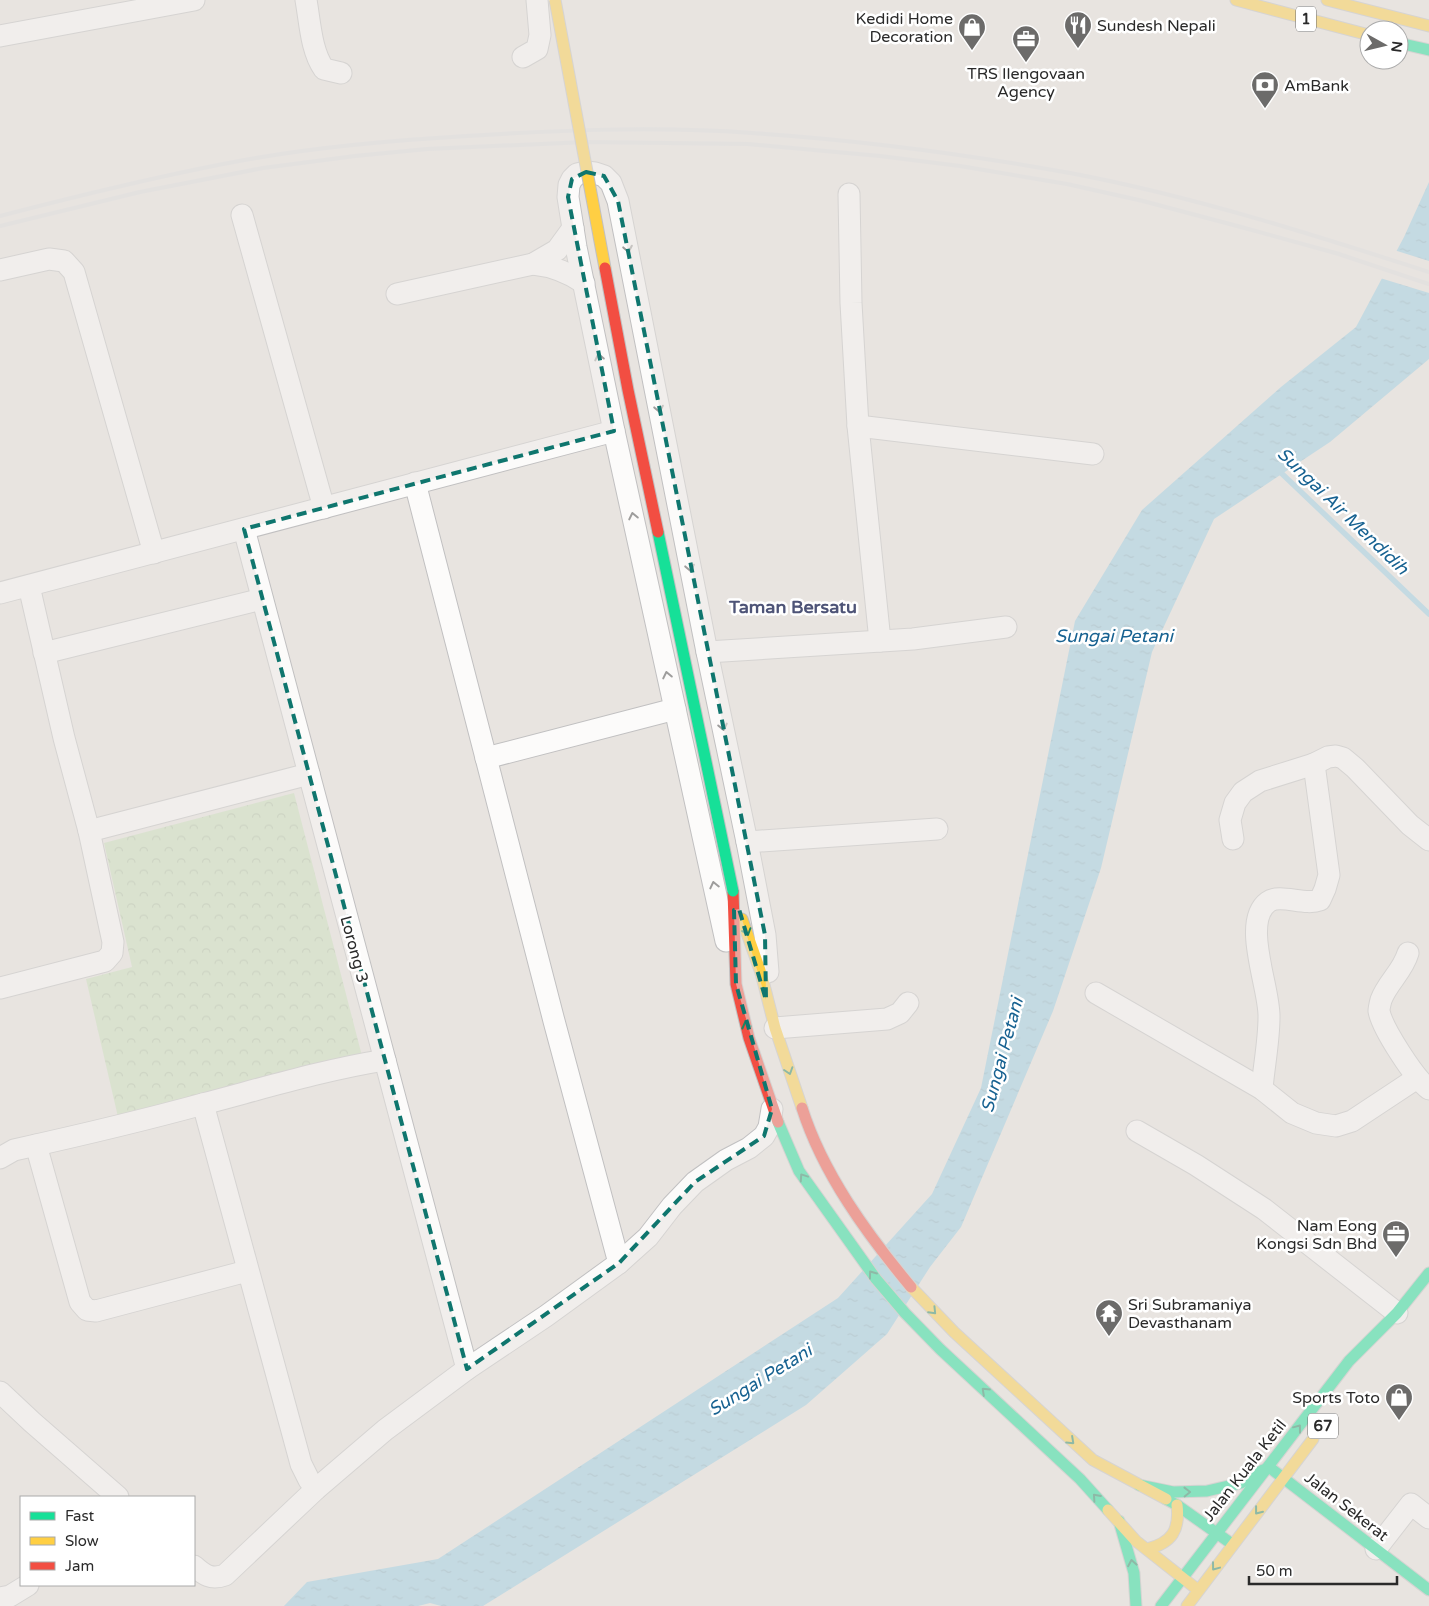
<svg xmlns="http://www.w3.org/2000/svg" width="1429" height="1606" viewBox="0 0 1429 1606" font-family="'Varela Round',sans-serif">
	<style>
		.park { fill: url(#park-crowns) }
		.water { fill: url(#water-ripples) }
		.pier { fill: #e8e4e0 }
		.lines { fill: none; stroke-linecap: round; stroke-linejoin: round }
		.stream { stroke: #9acee4; stroke-width: 5.5 }
		.street-casing { stroke: #c1c0c1; stroke-width: 23 }
		.fast-casing { stroke: #c1c0c1; stroke-width: 13 }
		.slow-casing { stroke: #c1c0c1; stroke-width: 13 }
		.jam-casing { stroke: #c1c0c1; stroke-width: 13 }
		.street { stroke: #fcfbfa; stroke-width: 21 }
		.fast { stroke: #16e098; stroke-width: 11 }
		.slow { stroke: #ffcf43; stroke-width: 11 }
		.jam { stroke: #f24e42; stroke-width: 11 }
		.rail { stroke: #deddde; stroke-width: 4 }
		.fast-bridge-casing { stroke: #c1c0c1; stroke-width: 13; stroke-linecap: butt }
		.slow-bridge-casing { stroke: #c1c0c1; stroke-width: 13; stroke-linecap: butt }
		.jam-bridge-casing { stroke: #c1c0c1; stroke-width: 13; stroke-linecap: butt }
		.fast-bridge { stroke: #16e098; stroke-width: 11 }
		.slow-bridge { stroke: #ffcf43; stroke-width: 11 }
		.jam-bridge { stroke: #f24e42; stroke-width: 11 }
		.oneway { stroke: #9e9d9c }
		.oneway2 { stroke: #208561 }
		.marked { fill: none; stroke: #0f766e; stroke-width: 4; stroke-dasharray: 10 6; stroke-linejoin: round }
		.labels { text-anchor: middle; stroke-width: 5; stroke-linejoin: round; paint-order: stroke }
		.shield { fill: #fff; stroke: #6a6a6a; stroke-width: 1 }
		.shield-label { font-size: 15px; font-weight: bold; fill: #2a2a2a }
		.poi-label { font-size: 16px; fill: #2a2a2a; stroke: #fff; text-anchor: end }
		.street-label { font-size: 16px; fill: #2a2a2a; stroke: #fff }
		.water-label { font-size: 18px; font-style: italic; fill: #176291; stroke: #fff }
		.neighbourhood-label { font-size: 18px; font-weight: bold; fill: #4e5477; stroke: #fff }
	</style>
	<defs>
		<pattern id="park-crowns" width="20" height="18" patternUnits="userSpaceOnUse" patternTransform="scale(1.25)"><rect width="20" height="18" fill="#cae1bb"/><path d="M2 6a3 3 0 1 1 6 0M12 15a3 3 0 1 1 6 0" fill="none" stroke="#aec1a1"/></pattern>
		<pattern id="water-ripples" width="26" height="14" patternUnits="userSpaceOnUse" patternTransform="scale(1.25)"><rect width="26" height="14" fill="#9acee4"/><path d="M2 4q2-2 4 0t4 0M15 11q2-2 4 0t4 0" fill="none" stroke="#85b1c4"/></pattern>
	</defs>
	<rect width="100%" height="100%" fill="#e8e4e0"/>
	<path class="park" d="M294 793 362 1056 118 1117 86 979 132 967 104 843Z"/>
	<path class="water" d="M1429 182V359L1330 442 1214 519 1152 652 1101 868 1053 1011 961 1227 930 1267 887 1334 806 1405 483 1606H441L430 1603 418 1606H284L307 1582 438 1559 838 1298 932 1194 981 1088 1075 621 1142 510 1281 387 1356 327 1404 237Z"/>
	<path class="pier" d="M1394 250 1429 261V293L1380 278Z"/>
	<g class="lines">
		<path class="stream" d="M1277 469 1429 614"/>
		<g class="street-casing">
			<g id="street">
				<path d="M306 0C310 22 311 51 324 69L341 73"/>
				<path d="M0 36 194 0"/>
				<path d="M523 57 537 49 540 35 537 0"/>
				<path d="M849 194 851 303 858 426 880 641"/>
				<path d="M242 215 324 508"/>
				<path d="M533 264C552 266 568 272 584 283"/>
				<path d="M0 270 49 259 64 261 74 272 154 553"/>
				<path d="M397 294 533 264 557 250 573 228"/>
				<path d="M858 426 1093 454"/>
				<path d="M415 483 554 1021 619 1263"/>
				<path d="M244 529 467 1369"/>
				<path d="M0 593 614 431"/>
				<path d="M707 652 913 639 1006 627"/>
				<path d="M44 653 262 599"/>
				<path d="M486 758 675 709"/>
				<path d="M89 831 309 774"/>
				<path d="M1233 839 1230 820 1235 803 1243 792 1260 781 1314 764 1328 757 1336 756 1343 758 1355 768 1410 825 1429 840"/>
				<path d="M747 842 937 829"/>
				<path d="M726 941 614 431 576 247 568 197 569 185 572 179 577 174 586 172 595 173 604 176 611 183 618 201 707 652 747 842 765 935 768 972"/>
				<path d="M1408 953C1403 971 1387 983 1381 1000 1380 1004 1379 1008 1379 1011 1382 1028 1415 1079 1429 1089"/>
				<path d="M0 988 105 961 112 953 113 942 89 831 64 738 29 586"/>
				<path d="M1096 993 1262 1089 1292 1113 1316 1123 1336 1126 1352 1121 1417 1078"/>
				<path d="M775 1028 887 1019 900 1013 908 1003"/>
				<path d="M1262 1089C1264 1065 1269 1041 1269 1017 1270 988 1241 922 1268 902 1280 893 1304 906 1320 900L1325 889 1329 875 1314 764"/>
				<path d="M203 1104 301 1464 309 1480 316 1489"/>
				<path d="M1137 1131 1196 1165 1264 1209 1397 1313"/>
				<path d="M36 1145 80 1302 87 1310 96 1311 247 1271"/>
				<path d="M0 1158 14 1150C77 1136 141 1121 203 1104 264 1088 323 1070 385 1060"/>
				<path d="M0 1392 32 1422 118 1497"/>
				<path d="M1376 1549 1411 1504 1429 1518"/>
				<path d="M194 1566C204 1575 211 1580 225 1575L316 1489 385 1430 467 1369 546 1316 619 1263 648 1237 672 1206 695 1182 726 1160 749 1148 764 1136 769 1127 772 1109"/>
				<path d="M0 1598 10 1596 28 1585"/>
			</g>
		</g>
		<g class="fast-casing">
			<g id="fast">
				<path d="M1399 43 1429 50"/>
				<path d="M778 1122 799 1171 876 1279 905 1313 940 1349 1080 1479 1108 1510"/>
				<path d="M1269 1467 1429 1590"/>
				<path d="M1139 1485 1173 1492 1207 1491 1241 1483 1263 1470"/>
				<path d="M1166 1499 1177 1505 1232 1544"/>
				<path d="M1119 1521 1134 1573 1136 1606"/>
				<path d="M1161 1606 1349 1361 1397 1313 1429 1273"/>
			</g>
		</g>
		<g class="slow-casing">
			<g id="slow">
				<path d="M1236 0 1369 35"/>
				<path d="M1327 0 1429 26"/>
				<path d="M742 919 761 973 775 1028 802 1108"/>
				<path d="M911 1287 954 1332 1093 1460 1166 1499"/>
				<path d="M1108 1510 1136 1541 1198 1590"/>
				<path d="M1147 1549C1172 1543 1180 1530 1177 1505"/>
				<path d="M1187 1606 1313 1439"/>
			</g>
		</g>
		<g class="jam-casing">
			<g id="jam">
				<path d="M733 891 736 984 749 1038 778 1122"/>
				<path d="M802 1108C823 1174 867 1234 911 1287"/>
			</g>
		</g>
		<use href="#street" class="street"/>
		<use href="#fast" class="fast"/>
		<use href="#slow" class="slow"/>
		<use href="#jam" class="jam"/>
		<g class="rail">
			<path d="M0 216C85 194 170 173 256 158 326 146 397 140 467 136 561 130 657 126 752 133 858 140 965 154 1070 173 1192 196 1311 234 1429 272"/>
			<path d="M0 226 140 192 263 168 355 156 427 149 586 142 748 144 880 156 960 166 1067 184 1143 201 1241 227 1339 254 1429 284"/>
		</g>
		<g class="fast-bridge-casing">
			<path id="fast-bridge" d="M658 532 733 891"/>
		</g>
		<g class="slow-bridge-casing">
			<path id="slow-bridge" d="M555 0 605 268"/>
		</g>
		<g class="jam-bridge-casing">
			<path id="jam-bridge" d="M605 268 628 390 658 532"/>
		</g>
		<use href="#fast-bridge" class="fast-bridge"/>
		<use href="#slow-bridge" class="slow-bridge"/>
		<use href="#jam-bridge" class="jam-bridge"/>
	</g>
	<defs><path id="oneway-chevron" d="M-2-3.5L2.5 0L-2 3.5" fill="none" stroke-width="1.6" stroke-linecap="round" stroke-linejoin="round" transform="scale(1.25)"/></defs>
	<g class="oneway">
		<use href="#oneway-chevron" transform="translate(628 249) rotate(79)"/>
		<use href="#oneway-chevron" transform="translate(599 357) rotate(-102)"/>
		<use href="#oneway-chevron" transform="translate(659 409) rotate(79)"/>
		<use href="#oneway-chevron" transform="translate(633 516) rotate(-102)"/>
		<use href="#oneway-chevron" transform="translate(690 568) rotate(79)"/>
		<use href="#oneway-chevron" transform="translate(667 675) rotate(-102)"/>
		<use href="#oneway-chevron" transform="translate(723 727) rotate(78)"/>
		<use href="#oneway-chevron" transform="translate(714 885) rotate(-103)"/>
	</g>
	<g class="oneway2">
		<use href="#oneway-chevron" transform="translate(747 932) rotate(72)"/>
		<use href="#oneway-chevron" transform="translate(746 1025) rotate(-104)"/>
		<use href="#oneway-chevron" transform="translate(789 1071) rotate(72)"/>
		<use href="#oneway-chevron" transform="translate(803 1177) rotate(-124)"/>
		<use href="#oneway-chevron" transform="translate(872 1274) rotate(-126)"/>
		<use href="#oneway-chevron" transform="translate(933 1311) rotate(46)"/>
		<use href="#oneway-chevron" transform="translate(985 1391) rotate(-137)"/>
		<use href="#oneway-chevron" transform="translate(1298 1428) rotate(-53)"/>
		<use href="#oneway-chevron" transform="translate(1071 1441) rotate(43)"/>
		<use href="#oneway-chevron" transform="translate(1187 1492) rotate(-1)"/>
		<use href="#oneway-chevron" transform="translate(1096 1497) rotate(-132)"/>
		<use href="#oneway-chevron" transform="translate(1258 1511) rotate(128)"/>
		<use href="#oneway-chevron" transform="translate(1132 1563) rotate(-100)"/>
		<use href="#oneway-chevron" transform="translate(1215 1567) rotate(127)"/>
	</g>
	<path d="M0 0H1429V1606H0ZM586 172 604 176 618 201 765 935 766 1000 739 909 734 910 736 984 772 1109 764 1136 695 1182 619 1263 467 1369 244 529 614 431 568 197 572 179Z" fill="#e8e4e0" fill-opacity=".55" fill-rule="evenodd"/>
	<path class="marked" d="M586 172 604 176 618 201 765 935 766 1000 739 909 734 910 736 984 772 1109 764 1136 695 1182 619 1263 467 1369 244 529 614 431 568 197 572 179Z"/>
	<defs>
		<g id="restaurant-pin" transform="scale(1.4375)"><path d="M0 17L-7.5 6A9.5 9.5 0 1 1 7.5 6Z" fill="#6c6b6a" stroke="#fff"/><path d="M-5-6h1v4h1v-4h1v4h1v-4h1v5L-1.5 .5V6h-2V.5L-5-1ZM5-6V6H3V1.5H1.5Q1.5-4 5-6Z" fill="#fff"/></g>
		<g id="shop-pin" transform="scale(1.4375)"><path d="M0 17L-7.5 6A9.5 9.5 0 1 1 7.5 6Z" fill="#6c6b6a" stroke="#fff"/><path d="M-5-2.5h2.3a2.7 3.5 0 0 1 5.4 0H5L5.5 6h-11ZM-1.5-2.5h3a1.5 2.3 0 0 0-3 0Z" fill="#fff"/></g>
		<g id="office-pin" transform="scale(1.4375)"><path d="M0 17L-7.5 6A9.5 9.5 0 1 1 7.5 6Z" fill="#6c6b6a" stroke="#fff"/><path d="M-6-3h4V-5.5h4V-3h4V5H-6ZM-1-4.5V-3h2v-1.5ZM-6 0V1H6V0Z" fill="#fff"/></g>
		<g id="bank-pin" transform="scale(1.4375)"><path d="M0 17L-7.5 6A9.5 9.5 0 1 1 7.5 6Z" fill="#6c6b6a" stroke="#fff"/><path d="M-6-4H6V4H-6ZM0-2.3a2.3 2.3 0 1 0 0 4.6a2.3 2.3 0 1 0 0-4.6Z" fill="#fff"/></g>
		<g id="temple-pin" transform="scale(1.4375)"><path d="M0 17L-7.5 6A9.5 9.5 0 1 1 7.5 6Z" fill="#6c6b6a" stroke="#fff"/><path d="M0-6L5-2H3V0L6.5 2.5H4V6H1.5V3h-3V6H-4V2.5H-6.5L-3 0V-2H-5Z" fill="#fff"/></g>
	</defs>
	<g fill-rule="evenodd">
		<use href="#restaurant-pin" x="1078" y="25"/>
		<use href="#shop-pin" x="972" y="27"/>
		<use href="#office-pin" x="1026" y="39"/>
		<use href="#bank-pin" x="1265" y="85"/>
		<use href="#office-pin" x="1396" y="1234"/>
		<use href="#temple-pin" x="1109" y="1313"/>
		<use href="#shop-pin" x="1399" y="1397"/>
	</g>
	<g class="labels">
		<g class="shield">
			<rect x="1296" y="6.5" width="20" height="25" rx="4"/>
			<rect x="1308" y="1413.5" width="30" height="25" rx="4"/>
		</g>
		<g class="shield-label">
			<text x="1306" y="24">1</text>
			<text x="1323" y="1431">67</text>
		</g>
		<g class="poi-label">
			<text x="953" y="24">Kedidi Home<tspan x="953" dy="18">Decoration</tspan></text>
			<text x="1097" y="31" text-anchor="start">Sundesh Nepali</text>
			<text x="1026" y="79" text-anchor="middle">TRS Ilengovaan<tspan x="1026" dy="18">Agency</tspan></text>
			<text x="1284" y="91" text-anchor="start">AmBank</text>
			<text x="1377" y="1231">Nam Eong<tspan x="1377" dy="18">Kongsi Sdn Bhd</tspan></text>
			<text x="1128" y="1310" text-anchor="start">Sri Subramaniya<tspan x="1128" dy="18">Devasthanam</tspan></text>
			<text x="1380" y="1403">Sports Toto</text>
		</g>
		<g class="street-label">
			<text transform="translate(355 949) rotate(75)" y="6">Lorong 3</text>
			<text transform="translate(1244 1470) rotate(-52)" y="6">Jalan Kuala Ketil</text>
			<text transform="translate(1347 1506) rotate(38)" y="6">Jalan Sekerat</text>
		</g>
		<g class="water-label">
			<text transform="translate(1343 511) rotate(44)" y="6">Sungai Air Mendidih</text>
			<text x="1114" y="642">Sungai Petani</text>
			<text transform="translate(1002 1055) rotate(-75)" y="6">Sungai Petani</text>
			<text transform="translate(760 1380) rotate(-32)" y="6">Sungai Petani</text>
		</g>
		<g class="neighbourhood-label">
			<text x="793" y="613">Taman Bersatu</text>
		</g>
	</g>
	<rect x="20" y="1496" width="175" height="90" fill="#ffffff" stroke="#aaaaaa"/>
	<rect x="30" y="1512" width="25" height="8" fill="#16e098" stroke="#aaaaaa"/>
	<text x="65" y="1521" font-size="15" fill="#2a2a2a">Fast</text>
	<rect x="30" y="1537" width="25" height="8" fill="#ffcf43" stroke="#aaaaaa"/>
	<text x="65" y="1546" font-size="15" fill="#2a2a2a">Slow</text>
	<rect x="30" y="1562" width="25" height="8" fill="#f24e42" stroke="#aaaaaa"/>
	<text x="65" y="1571" font-size="15" fill="#2a2a2a">Jam</text>
	<g transform="translate(1384 45) rotate(98)"><circle r="24" fill="#ffffff" stroke="#aaaaaa"/>
	<path d="M0-4L9 19L0 12L-9 19Z" fill="#6c6b6a"/>
	<text y="-8" font-size="14" font-weight="bold" text-anchor="middle" fill="#2a2a2a">N</text>
	</g>
	<path d="M1249 1576v8h148v-8" fill="none" stroke="#2a2a2a" stroke-width="2.5"/>
	<text x="1256" y="1576" font-size="15" fill="#2a2a2a" stroke="#ffffff" stroke-width="4" paint-order="stroke">50 m</text>
</svg>
